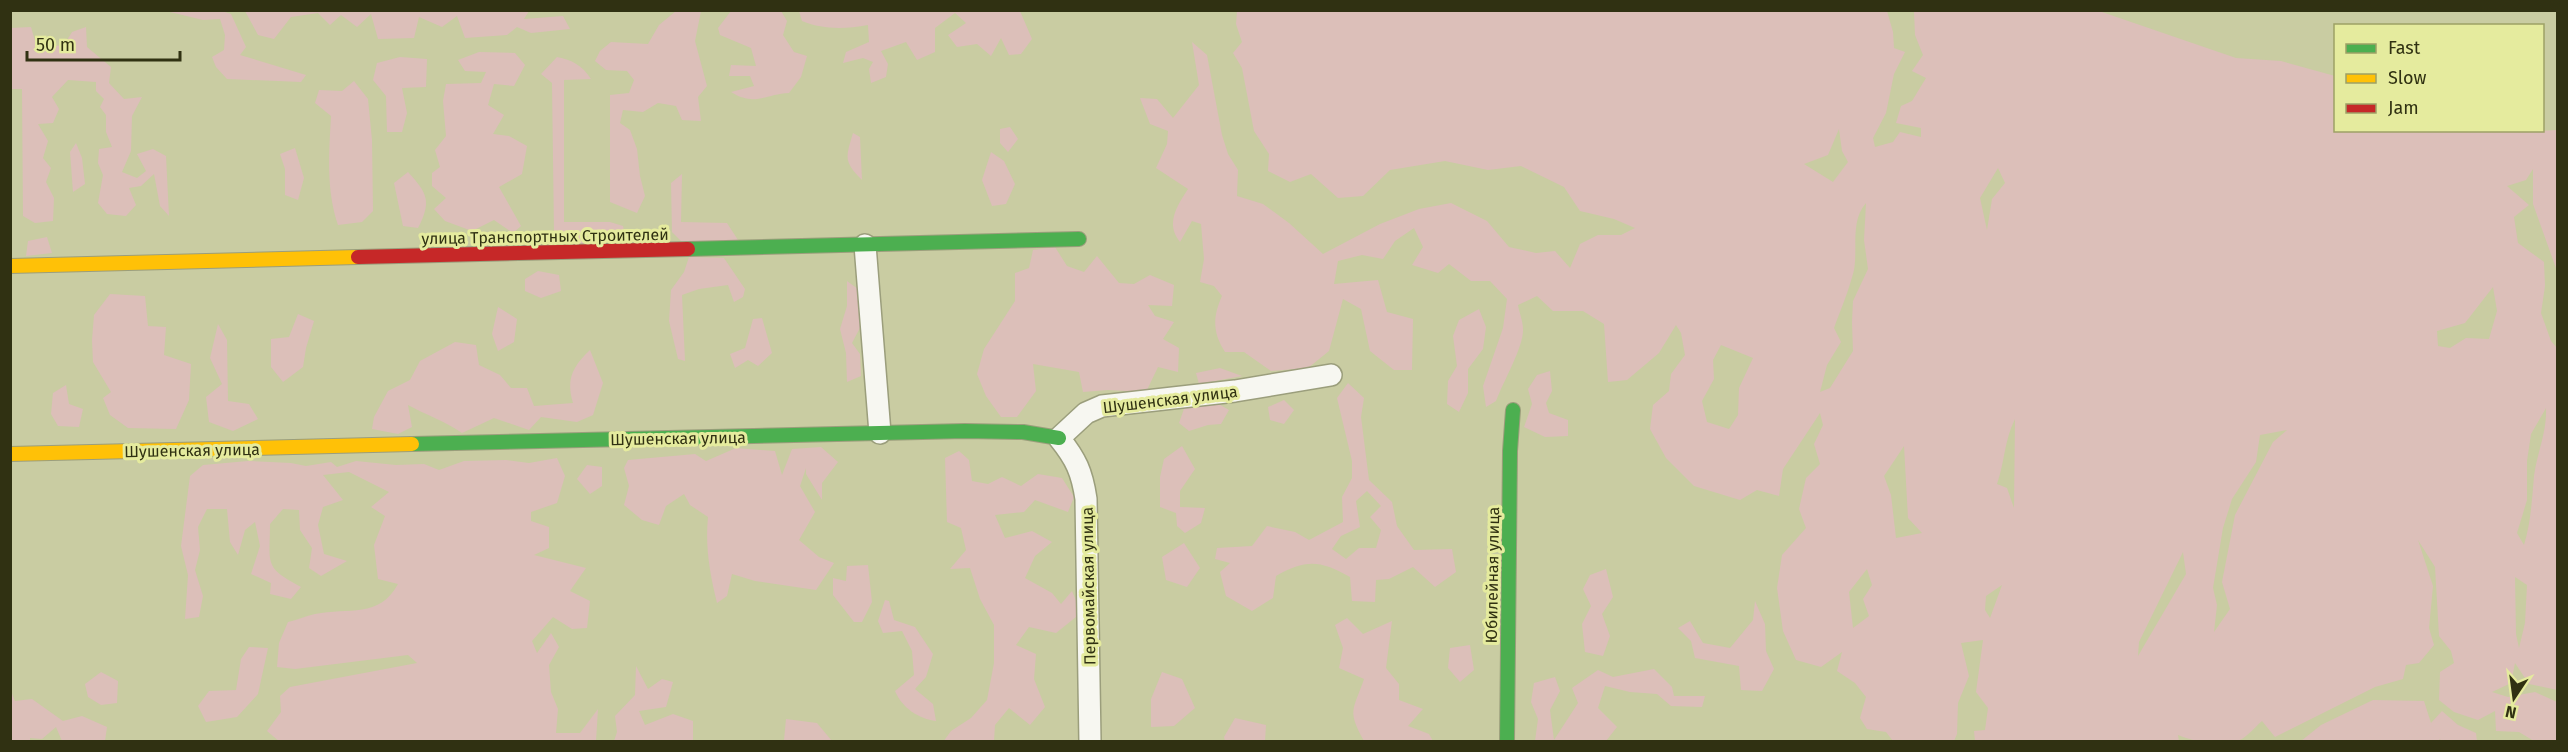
<svg xmlns="http://www.w3.org/2000/svg" width="2568" height="752" viewBox="0 0 2568 752" font-family="'Fira Sans',sans-serif">
	<style>
		.green { fill: #dcbfb9; fill-rule: evenodd }
		.lines { fill: none; stroke-linecap: round; stroke-linejoin: round }
		.street-casing { stroke: #9b9e7c; stroke-width: 24 }
		.fast-casing { stroke: #9b9e7c; stroke-width: 16 }
		.slow-casing { stroke: #9b9e7c; stroke-width: 16 }
		.jam-casing { stroke: #9b9e7c; stroke-width: 16 }
		.street { stroke: #f7f7f1; stroke-width: 21 }
		.fast { stroke: #4caf50; stroke-width: 14 }
		.slow { stroke: #ffc107; stroke-width: 14 }
		.jam { stroke: #c62828; stroke-width: 14 }
		.labels { text-anchor: middle; stroke-width: 6; stroke-linejoin: round; paint-order: stroke }
		.street-label { font-size: 16px; fill: #303112; stroke: #e5eb9e }
	</style>
	<rect width="100%" height="100%" fill="#c9cca2"/>
	<g class="green">
		<path d="M166 11H222L231 14 246 47 240 55 306 75 301 82 227 79 216 67 212 57 224 50 225 35 220 19 203 20Z"/>
		<path d="M245 11H529L524 19 563 16 570 29 531 33 517 27 507 35 465 38 457 16 442 27 419 17 414 38 378 39 371 14 357 27 341 15 330 25 318 13 291 17 274 39 258 35Z"/>
		<path d="M676 11H701L695 41 707 86 698 97 701 121 682 120 676 106 658 103 643 112 623 110 620 123 630 130 637 149 640 176 645 196 637 213 610 202V95L629 93 634 80 627 71 606 70 595 61 600 51 611 42 648 44 659 25Z"/>
		<path d="M731 11H781L787 21 783 35 794 52 807 56 801 77 789 93C765 94 755 107 731 92L754 86 750 76H729L731 65 756 66 751 48 720 35 718 28Z"/>
		<path d="M799 11H1020L1032 39 1021 54 1009 55 1001 38 991 56 977 44 957 47 948 35 966 23 955 13 935 28V52L917 60 906 42 881 51 888 64 886 77 871 83 869 69 873 62 863 58 843 63 846 52 869 42 868 25C845 29 824 30 802 21Z"/>
		<path d="M1914 11H2099L2236 58 2281 61 2335 76 2336 130H2517L2519 132 2557 130V271L2533 204V169L2526 180 2507 186 2529 205 2514 217 2518 243 2544 262 2545 286 2541 313 2551 341 2557 348V690L2529 684 2515 663 2511 683 2492 692 2508 697 2535 692 2557 702V741H2534L2519 732 2496 731 2495 711 2478 720 2454 712 2439 700 2440 672 2454 663 2451 651 2439 636 2435 567 2418 540 2433 586 2429 628 2434 645 2419 663 2406 665 2403 679 2375 687 2275 737 2262 721C2256 726 2248 736 2240 740 2222 747 2195 742 2178 735L2179 741H1975L1974 731 1985 730 1988 708 1976 692 1983 640 1961 643 1969 676 1958 703 1957 734 1954 741H1893L1886 732 1867 729 1860 718 1866 697 1855 683 1837 671 1842 652 1821 667 1796 660 1783 631 1777 588 1782 555 1806 528 1799 509 1806 478 1820 464 1814 444 1823 425 1820 413 1783 469 1779 496 1757 490 1740 500 1694 486 1666 458 1650 429 1653 405 1669 391 1671 374 1685 355 1681 333 1676 325 1659 353 1627 380 1608 382 1604 324 1583 311H1553L1537 296 1518 305C1519 312 1523 321 1523 329 1524 346 1503 382 1496 401L1486 407 1483 386 1503 328 1507 299 1490 281H1471L1449 264 1438 273 1412 265 1423 247 1414 228 1395 241 1383 259 1362 255 1338 261 1334 284 1378 280 1387 312 1413 319 1412 370H1394L1370 351 1361 309 1343 299 1329 351 1308 368 1271 371 1244 352H1225C1212 332 1213 316 1222 296L1214 286 1200 282 1204 259 1201 224 1192 221 1180 242C1165 224 1177 206 1188 189L1156 168 1167 144 1168 131 1150 124 1140 98 1157 99 1173 118 1199 85 1192 42 1207 55 1222 135 1228 154 1238 170 1237 196 1263 204 1289 223 1323 254 1380 224 1419 209 1451 203 1487 221 1509 247 1536 253 1555 251 1570 268 1580 244 1598 235H1621L1635 228 1614 219 1580 211 1564 187 1521 166 1488 170 1445 161 1390 170 1363 196 1338 198 1311 174 1290 182 1268 171 1269 154 1254 131 1242 68 1233 53 1242 42 1236 24 1237 11H1887L1893 32 1894 48 1905 52 1894 74 1886 113 1873 138 1875 147 1893 142 1900 132 1921 137V128L1896 123 1901 106 1912 101 1926 78 1912 71 1923 55 1915 35ZM1839 129 1842 151 1848 162 1833 182 1804 164 1828 155ZM1998 168 2005 183 1992 199 1987 230 1980 198ZM1866 203 1864 240 1868 269 1853 301 1852 322 1853 351 1830 388 1820 392 1827 365 1841 342 1834 328C1841 309 1849 290 1854 270 1858 248 1850 221 1866 203ZM2493 287 2497 311 2489 339 2466 338 2450 348 2438 346 2437 331 2465 323ZM1721 345 1753 358 1739 388 1738 415 1729 429 1707 422 1702 401 1714 379 1713 360ZM2546 408C2547 432 2537 453 2534 476 2532 499 2531 522 2524 545L2517 533 2527 500V461L2531 434ZM2015 419 2014 508 2007 488 1997 484C2005 461 2004 441 2015 419ZM2287 430 2273 442 2235 515 2222 582 2230 609 2214 632 2217 605 2213 588 2223 528 2232 499 2256 462 2260 435ZM1904 446 1908 518 1922 533 1896 538 1891 495 1884 476ZM2183 552 2186 574 2138 656 2139 642ZM1867 569 1872 585 1863 599 1869 616 1853 628 1849 592ZM2515 577 2527 585 2525 623 2519 648 2516 634ZM2002 585 1990 618 1985 610 1986 596Z"/>
		<path d="M31 27 37 48 64 45 72 32 86 27 87 47 111 67 109 83 124 99 142 97 132 116 131 151 122 172 137 178 146 171 137 154 153 149 166 156 169 216 160 206 154 174 141 186 129 188 136 205 126 216 107 214 98 203 103 175 98 163 99 149 112 147 106 132V115L100 107 104 99 96 91V82L68 80 52 97 59 109 53 123 38 124 48 141 43 158 51 168 46 182 54 198 53 221 35 223 23 216 22 89H11L10 28Z"/>
		<path d="M479 52 515 53 525 65 514 86 494 84 488 105 504 115 493 134 509 136 527 146 522 174 499 187 521 226 513 233 494 220 472 231 445 221 434 209 446 198 432 186V173L440 167 435 150 446 136 443 101 446 84 481 83 486 72 465 71 458 60Z"/>
		<path d="M400 57 427 59 426 87 402 88 407 113 402 132H387L386 96 373 80 377 63Z"/>
		<path d="M557 57C572 60 582 65 591 79L564 80V222H610L623 226 626 241 571 245 554 233 552 83 541 74Z"/>
		<path d="M354 81 368 99 372 140 373 211 362 222 338 225C326 190 329 153 331 116L315 103 319 90 342 91Z"/>
		<path d="M1010 127 1018 139 1008 152 1000 143V129Z"/>
		<path d="M853 133 860 137 862 180C843 161 846 157 853 133Z"/>
		<path d="M76 143 82 158 85 184 73 192 70 152Z"/>
		<path d="M295 148 304 178 298 200 285 195V169L280 154Z"/>
		<path d="M991 152 1004 161 1015 184 1006 204 992 206 982 180Z"/>
		<path d="M408 172C427 193 432 201 418 228L403 226 394 183Z"/>
		<path d="M682 174 681 222 727 223 738 240 682 242 672 232 671 183Z"/>
		<path d="M47 237 52 253 26 256 28 241Z"/>
		<path d="M1055 247 1067 266 1084 272 1097 256 1119 283 1134 284 1150 275 1174 285 1172 306 1148 305 1155 316 1174 322 1163 339 1179 348 1178 372 1158 367 1146 392 1108 390 1083 392 1079 372 1033 364 1036 391 1017 417H1001L986 396 977 374 984 349 1015 301V273L1029 268 1033 250Z"/>
		<path d="M689 257 724 258 745 289 743 297 734 302 728 285 699 289 682 295 685 361 678 359 669 321 671 290 684 272Z"/>
		<path d="M538 271 559 275 561 291 541 298 525 291V279Z"/>
		<path d="M847 281 862 292V324L852 343 860 354 861 376 847 382 846 353 840 329 847 306Z"/>
		<path d="M110 294 145 296 148 326 166 327 164 355 191 364 189 400 176 429 128 428 110 415 103 398 111 392 93 362 92 340 94 315Z"/>
		<path d="M498 307 517 319 514 342 498 351 492 334Z"/>
		<path d="M1479 309 1486 327 1483 349 1468 369V393L1459 412 1447 404 1448 381 1457 366 1453 336 1459 320Z"/>
		<path d="M298 314 314 321 306 348 303 367 283 382 271 367V339L289 337Z"/>
		<path d="M762 318 772 353 758 366 748 360 735 368 730 354 745 348 753 319Z"/>
		<path d="M218 324 227 340 228 401 249 404 258 419 233 431 209 422 206 397 222 384 210 358Z"/>
		<path d="M455 342 476 345 479 365 500 375 511 388H527L534 406 573 403C566 380 572 367 590 350L603 383 593 415 577 422 541 417 529 430 494 418 462 433C445 421 426 415 408 405L412 427 398 434 372 429 374 417 388 391 410 380 420 361Z"/>
		<path d="M1220 368 1242 376 1199 384 1196 373Z"/>
		<path d="M1550 371 1552 391 1546 403 1549 413 1568 420V436L1545 437 1524 427 1532 404 1528 389 1537 375Z"/>
		<path d="M1348 383 1364 398 1361 417 1369 480 1392 502 1397 526 1414 550 1452 549 1456 572 1435 587 1413 567 1389 579 1376 580 1375 602 1352 601 1350 577C1320 560 1306 559 1276 576L1273 598 1252 611 1226 596 1220 572 1230 563 1215 559 1217 548 1252 546 1267 526 1295 532 1309 540 1343 522 1342 497 1352 478V461L1337 398ZM1367 491 1381 506 1370 517 1381 530 1376 548H1359L1346 559 1332 549 1341 536 1360 527 1356 501Z"/>
		<path d="M66 385 69 404 83 409 79 427 58 426 51 414 53 393Z"/>
		<path d="M1208 398 1229 410 1221 424 1208 425 1189 431 1179 423 1185 406Z"/>
		<path d="M1284 400 1294 410 1284 424 1270 420 1268 407Z"/>
		<path d="M1182 446 1195 469 1180 491V507L1205 508 1201 523 1185 533 1177 526 1176 513 1160 507V477L1164 459Z"/>
		<path d="M821 447 838 462 822 483V500L806 474V468L800 486 815 512 799 540 819 557 834 563 816 590 755 581 732 574 727 596 717 603C710 574 705 548 708 517L690 505 684 494 666 506 659 525 642 520 624 505 629 486 624 468 628 460 695 454 706 461 736 448 775 451 782 475 792 449Z"/>
		<path d="M959 451 969 460 972 481 988 484 1002 477 1021 486 1038 474 1062 478 1074 497 1068 512 1035 500 1024 512 995 515 1005 538 1032 531 1052 542 1035 556 1025 578 1052 593 1061 604 1072 591 1081 613 1056 633 1029 627 1016 645 1036 654 1034 679 1045 707 1030 725 1009 708 995 725 994 741 943 742 951 731 971 718 987 700 994 663V625L980 599 970 568 950 569 966 550 961 528 947 522 945 458Z"/>
		<path d="M557 458 565 476 557 503 531 512V521L549 527V548L534 555 586 568 570 591 590 601 587 628 572 629 553 617 532 641 537 653 551 633 559 647 549 665 551 692 558 709 556 733H580L598 709 596 741 280 742 267 731 281 712 280 696 290 687 417 663 408 655 295 669 277 667 279 643 288 622C297 620 306 616 315 614 349 607 379 619 398 584L378 579 374 545 385 516 371 507 389 492 349 472 323 475 343 500 323 507 318 525 324 554 347 561 321 576 309 568 312 548 300 530 299 510 283 509 270 524C270 564 263 567 301 587L291 599 270 594 271 583 251 574 260 546 255 522 245 530 238 555 230 542 227 509H207L198 527 200 550 195 570 203 596 199 617 185 619 188 575 181 546 190 476 203 465 248 461 291 463 306 466 331 462 337 467 356 461 396 465 424 464 439 470 464 461 506 460 529 463Z"/>
		<path d="M587 465 602 467V486L590 494 577 479Z"/>
		<path d="M1184 543 1200 568 1187 587 1166 580 1162 557Z"/>
		<path d="M868 565 872 602 862 622H854L833 595V578L846 581 847 566Z"/>
		<path d="M1606 569 1613 597 1602 614 1610 636 1603 656 1585 652 1582 624 1591 606 1583 589 1590 575Z"/>
		<path d="M885 600 889 601 894 620 915 627 933 654 926 677 915 689 933 704 936 721C919 719 902 708 895 691L914 675 912 651 902 631 883 633 878 621Z"/>
		<path d="M1755 601 1765 624 1766 651 1774 669 1762 691 1741 690 1739 666 1695 658 1691 641 1678 628 1690 621 1703 643 1730 648 1753 620Z"/>
		<path d="M1347 618 1363 634 1392 621 1386 668 1399 684V700L1423 709 1408 726 1429 734 1433 741H1364C1347 710 1353 711 1364 679L1339 668 1343 648 1335 625Z"/>
		<path d="M1470 645 1474 670 1460 682 1448 668 1450 648Z"/>
		<path d="M249 647 268 648 258 694 237 717 206 722 198 706 209 691 236 690 241 659Z"/>
		<path d="M636 666 648 689 662 679 673 682 666 707 639 711 645 725 673 714 693 721V741H614L617 732 615 716 635 695Z"/>
		<path d="M1654 669 1672 687 1674 696H1705L1702 707 1671 706 1657 694 1630 692 1605 686 1598 708 1617 727 1606 741H1535L1538 719 1531 702 1534 683 1555 677 1560 691 1550 710 1554 740 1578 703 1572 688 1598 670 1613 677Z"/>
		<path d="M101 672 118 681 117 703 101 705 88 697 85 684Z"/>
		<path d="M1162 672 1182 679 1195 708 1174 726 1151 727V699Z"/>
		<path d="M10 689 15 701 32 699 63 721 82 716 107 727 105 741H62L56 727 42 739 30 738V741H11Z"/>
		<path d="M2373 700 2424 701 2431 723 2442 711 2458 725 2476 733 2477 741H2441L2440 739 2437 742 2301 741 2321 725Z"/>
		<path d="M1235 718 1266 725 1265 741H1225L1224 737Z"/>
		<path d="M786 719 817 723 832 741H787L784 740Z"/>
	</g>
	<g class="lines">
		<g class="street-casing">
			<g id="street">
				<path d="M865 245 880 433"/>
				<path d="M1090 742 1086 499C1082 472 1076 459 1059 438L1086 413 1102 406 1235 391 1331 375"/>
			</g>
		</g>
		<g class="fast-casing">
			<g id="fast">
				<path d="M688 249 1079 239"/>
				<path d="M412 444 965 431 1023 432 1059 438"/>
				<path d="M1507 742 1510 451 1513 410"/>
			</g>
		</g>
		<g class="slow-casing">
			<g id="slow">
				<path d="M10 266 358 257"/>
				<path d="M10 454 412 444"/>
			</g>
		</g>
		<g class="jam-casing">
			<path id="jam" d="M358 257 688 249"/>
		</g>
		<use href="#street" class="street"/>
		<use href="#fast" class="fast"/>
		<use href="#slow" class="slow"/>
		<use href="#jam" class="jam"/>
	</g>
	<g class="labels">
		<g class="street-label">
			<text transform="translate(545 236) rotate(-1)" y="6">улица Транспортных Строителей</text>
			<text transform="translate(1170 399) rotate(-7)" y="6">Шушенская улица</text>
			<text transform="translate(678 438) rotate(-1)" y="6">Шушенская улица</text>
			<text transform="translate(192 450) rotate(-1)" y="6">Шушенская улица</text>
			<text transform="translate(1492 575) rotate(-89)" y="6">Юбилейная улица</text>
			<text transform="translate(1088 586) rotate(-91)" y="6">Первомайская улица</text>
		</g>
	</g>
	<rect width="2568" height="752" fill="none" stroke="#303112" stroke-width="24"/>
	<rect x="2334" y="24" width="210" height="108" fill="#e5eb9e" stroke="#9da166" stroke-width="1.5"/>
	<rect x="2346" y="44" width="30" height="9" fill="#4caf50" stroke="#9da166" stroke-width="1.5"/>
	<text x="2388" y="54" font-size="18" fill="#303112">Fast</text>
	<rect x="2346" y="74" width="30" height="9" fill="#ffc107" stroke="#9da166" stroke-width="1.5"/>
	<text x="2388" y="84" font-size="18" fill="#303112">Slow</text>
	<rect x="2346" y="104" width="30" height="9" fill="#c62828" stroke="#9da166" stroke-width="1.5"/>
	<text x="2388" y="114" font-size="18" fill="#303112">Jam</text>
	<g transform="translate(2514 698) rotate(193)" stroke="#e5eb9e" stroke-width="4.5" paint-order="stroke">
	<path d="M0-4.5L10 22L0 15L-10 22Z" fill="#303112"/>
	<text y="-9" font-size="16" font-weight="bold" text-anchor="middle" fill="#303112">N</text>
	</g>
	<path d="M27 51v9h153v-9" fill="none" stroke="#303112" stroke-width="3"/>
	<text x="36" y="51" font-size="18" fill="#303112" stroke="#e5eb9e" stroke-width="4.5" paint-order="stroke">50 m</text>
</svg>
